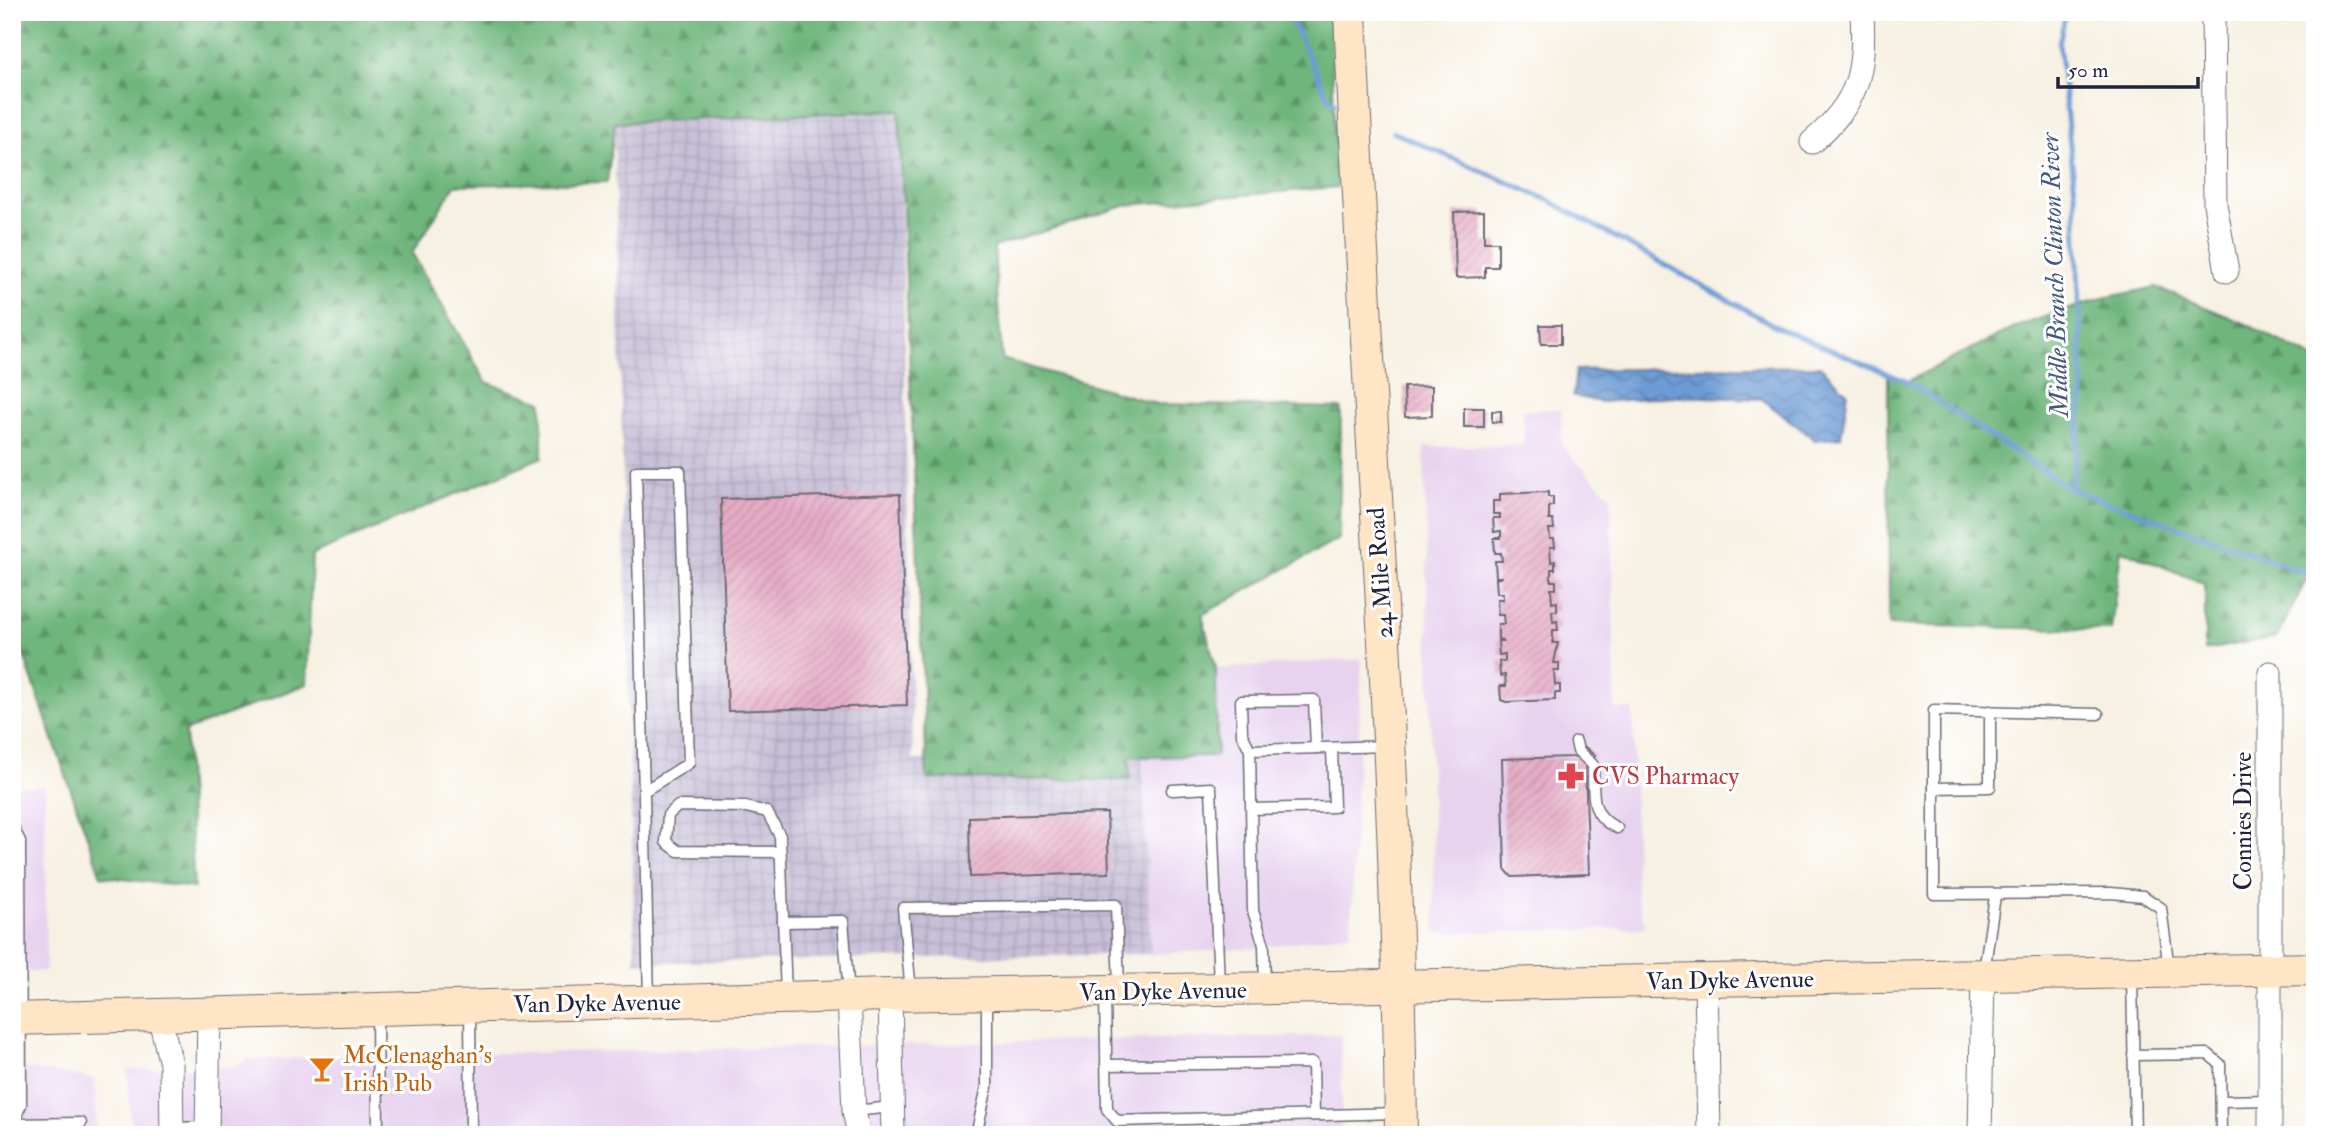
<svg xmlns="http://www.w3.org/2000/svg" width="2327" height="1147" viewBox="0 0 2327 1147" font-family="'IM FELL Double Pica',serif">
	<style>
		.built { fill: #e7d2ef }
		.industrial { fill: url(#industrial-grid) }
		.forest { fill: url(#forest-firs); stroke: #486c5b; stroke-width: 2 }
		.water { fill: url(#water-waves); stroke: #485e88; stroke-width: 2 }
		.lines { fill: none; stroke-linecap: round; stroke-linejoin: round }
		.stream { stroke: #6d9bd5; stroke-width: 5 }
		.building { fill: url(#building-hatch) }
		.lane-casing { stroke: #6d6a76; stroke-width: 13 }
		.street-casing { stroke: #6d6a76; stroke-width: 25 }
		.secondary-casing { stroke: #6d6a76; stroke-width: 34 }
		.lane { stroke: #fff; stroke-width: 10 }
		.street { stroke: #fff; stroke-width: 23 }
		.secondary { stroke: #fee5c5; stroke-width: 32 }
		.labels { text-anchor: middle; stroke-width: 6; stroke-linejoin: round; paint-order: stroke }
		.street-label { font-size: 24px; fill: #22223b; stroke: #fff }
		.health-label { font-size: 24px; fill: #be3a42; stroke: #fff; text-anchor: start }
		.food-label { font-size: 24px; fill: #c56008; stroke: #fff; text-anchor: start }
		.water-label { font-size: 26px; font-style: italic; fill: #445880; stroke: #fff }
	</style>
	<defs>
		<pattern id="industrial-grid" width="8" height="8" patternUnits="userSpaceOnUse" patternTransform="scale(1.75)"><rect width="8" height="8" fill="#c8bfd8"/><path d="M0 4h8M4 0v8" fill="none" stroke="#aca4ba"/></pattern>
		<pattern id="forest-firs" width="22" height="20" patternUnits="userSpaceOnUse" patternTransform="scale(1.75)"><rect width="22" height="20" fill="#6eb67b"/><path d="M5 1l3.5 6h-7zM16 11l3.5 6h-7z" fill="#5a9466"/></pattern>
		<pattern id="water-waves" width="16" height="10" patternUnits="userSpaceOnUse" patternTransform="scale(1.75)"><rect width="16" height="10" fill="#6d9bd5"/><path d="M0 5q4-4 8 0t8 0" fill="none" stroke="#597eae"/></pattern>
		<pattern id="building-hatch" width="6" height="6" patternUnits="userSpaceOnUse" patternTransform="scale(1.75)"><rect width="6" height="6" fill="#e6acc6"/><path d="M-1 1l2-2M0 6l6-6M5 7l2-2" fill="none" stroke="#c594ab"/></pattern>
	</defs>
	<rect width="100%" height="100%" fill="#fff"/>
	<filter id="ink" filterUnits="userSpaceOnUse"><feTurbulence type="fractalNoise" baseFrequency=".0143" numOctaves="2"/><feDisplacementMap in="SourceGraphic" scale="14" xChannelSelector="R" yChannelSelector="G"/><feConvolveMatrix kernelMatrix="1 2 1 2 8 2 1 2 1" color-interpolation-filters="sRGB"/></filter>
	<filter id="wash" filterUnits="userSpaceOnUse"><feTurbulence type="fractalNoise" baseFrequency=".00686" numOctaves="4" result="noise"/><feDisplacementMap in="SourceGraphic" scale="28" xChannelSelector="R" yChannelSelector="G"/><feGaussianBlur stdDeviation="1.57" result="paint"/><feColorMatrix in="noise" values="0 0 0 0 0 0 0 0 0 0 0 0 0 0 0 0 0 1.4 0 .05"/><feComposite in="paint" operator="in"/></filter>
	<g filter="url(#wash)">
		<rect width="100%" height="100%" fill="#f7f1e3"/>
		<g class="built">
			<path d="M1561 409 1562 446 1611 497 1615 709H1633L1636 894 1646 928 1435 933 1424 447 1524 445 1523 410Z"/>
			<path d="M1362 659 1351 933 1255 948 1151 954 1142 757 1217 755 1216 669Z"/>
			<path d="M12 786H45L46 971 12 973Z"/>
			<path d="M1341 1035 1342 1135H132L127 1070 234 1067 248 1059Z"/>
			<path d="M12 1066 95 1079 97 1135H12Z"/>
		</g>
		<path class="industrial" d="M899 110 913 760 1142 757 1151 954 635 963 614 123Z"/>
		<g class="forest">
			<path d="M12 12H1330L1337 187 1128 205 994 247 1002 359 1157 404 1341 408 1339 539 1202 615 1216 669 1217 756 1129 757 1130 780 927 779 899 110 615 123 607 182 455 185 412 253 486 382 542 402V457L312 555 307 684 185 731 194 888 101 876 12 622Z"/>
			<path d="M2156 287 2244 323 2315 359V563L2277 637 2205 650V584L2121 549 2111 630 1889 625 1888 373 1908 381 2015 327 2103 298Z"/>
		</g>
		<path class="water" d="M1820 366 1848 393 1841 437 1815 440 1762 399 1676 396 1600 402 1573 396 1576 370Z"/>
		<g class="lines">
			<g class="stream">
				<path d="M1288 12 1328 98 1335 103"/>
				<path d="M2066 12 2059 43 2075 191 2083 396 2071 489"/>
				<path d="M1393 132 1550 201 1779 328 1908 382 2071 489 2315 576"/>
			</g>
		</g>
		<g id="blocks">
			<g class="building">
				<path d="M1484 211V242H1498V267H1485V277L1456 278 1454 212Z"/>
				<path d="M1540 325H1561V344H1541Z"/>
				<path d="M1432 386V416L1405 417 1404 387Z"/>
				<rect x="1464" y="408" width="20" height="19"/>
				<rect x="1492" y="411" width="9" height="11"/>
				<path d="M1548 492V497H1553V506H1549V520H1553L1554 529H1549L1550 539H1554L1555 547H1550L1551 562 1555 561V569H1551V581H1556V589H1551L1552 603 1557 602V611H1552L1553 622 1557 621 1558 630H1553V643H1558L1554 663H1559V671H1554L1555 685H1560V693H1555V700L1506 702 1501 700 1500 686H1506L1505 675 1500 676 1499 661H1505V654L1499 655 1498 641H1504L1498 639V624H1504L1503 615H1498L1497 599H1503V593H1497L1496 579 1502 577H1496L1495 561H1502L1501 553H1495L1494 538H1501V531L1494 532 1493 518H1500V514H1493V501H1500V494Z"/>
				<path d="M900 494 907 705 728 711 721 499Z"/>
				<path d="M1585 747 1595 756 1585 767 1589 874 1512 877 1505 869 1502 759 1575 757Z"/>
				<path d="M1107 813 1109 873 970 877 969 817Z"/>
			</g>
		</g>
	</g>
	<g filter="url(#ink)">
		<use href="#blocks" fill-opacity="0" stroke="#6d6a76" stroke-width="2"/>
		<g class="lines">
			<g class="lane-casing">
				<g id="lane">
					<path d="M2098 714 1934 710V894L2111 893 2143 896 2161 908 2169 969"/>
					<path d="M1576 742 1578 751 1593 765C1594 792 1588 815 1617 828"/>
					<path d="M1250 750 1242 734 1241 701 1314 700 1316 748"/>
					<path d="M1934 788 1990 787V711"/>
					<path d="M1172 790 1211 788 1219 985"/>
					<path d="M644 791 689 763 680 471H636L649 999"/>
					<path d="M1252 809 1334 807 1332 748"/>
					<path d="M12 826 20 841 21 1105 12 1124"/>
					<path d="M780 852 678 851 666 842 668 815 678 806 746 807 767 812 780 836 786 996"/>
					<path d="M783 922 843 921 849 994"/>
					<path d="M1984 972 1995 896"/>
					<path d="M2132 975 2135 1135"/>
					<path d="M1265 987 1264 945 1253 911 1250 750 1388 746"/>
					<path d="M911 992 903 908 1116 905 1119 987"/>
					<path d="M1105 995 1107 1109 1117 1121 1398 1113"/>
					<path d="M470 1009 471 1135"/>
					<path d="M377 1012 378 1135"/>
					<path d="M2133 1055 2208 1054 2220 1064 2221 1135"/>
					<path d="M1106 1065 1313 1063 1314 1115"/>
					<path d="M2221 1101 2270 1100"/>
					<path d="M854 1111 892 1107"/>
					<path d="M12 1124 81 1123"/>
					<path d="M172 1128 207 1127"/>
					<path d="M976 1135 987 1087V996"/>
				</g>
			</g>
			<g class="street-casing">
				<g id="street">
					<path d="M2213 12 2215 204 2227 271"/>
					<path d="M1812 142C1859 101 1865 74 1862 12"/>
					<path d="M2270 673V1135"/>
					<path d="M1706 980 1709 1135"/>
					<path d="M890 995 893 1135"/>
					<path d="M849 997 854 1111 859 1135"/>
					<path d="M159 1015 171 1064 172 1135"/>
					<path d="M207 1135 209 1014"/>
					<path d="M1980 1135 1983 975"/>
				</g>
			</g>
			<g class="secondary-casing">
				<g id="secondary">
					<path d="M1350 12C1366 387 1398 760 1401 1135"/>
					<path d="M12 1019 890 995 2315 969"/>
				</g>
			</g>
			<use href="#lane" class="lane"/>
			<use href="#street" class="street"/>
			<use href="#secondary" class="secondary"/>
		</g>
	</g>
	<defs>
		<g id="pharmacy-bare" transform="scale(2.1)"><path d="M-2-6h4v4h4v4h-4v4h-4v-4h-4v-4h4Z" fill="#e0444e" stroke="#fff" stroke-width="2.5" paint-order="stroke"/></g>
		<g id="bar-bare" transform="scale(2.1)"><path d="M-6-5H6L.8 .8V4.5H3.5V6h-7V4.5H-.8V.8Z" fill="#e8710a" stroke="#fff" stroke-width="2.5" paint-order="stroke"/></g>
	</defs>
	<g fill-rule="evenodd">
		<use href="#pharmacy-bare" x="1571" y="776"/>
		<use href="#bar-bare" x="322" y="1069"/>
	</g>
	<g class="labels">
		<g class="street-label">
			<text transform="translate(1380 573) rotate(-94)" y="8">24 Mile Road</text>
			<text transform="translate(2243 821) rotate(-90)" y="8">Connies Drive</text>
			<text transform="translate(1730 980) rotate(-1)" y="8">Van Dyke Avenue</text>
			<text transform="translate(1163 991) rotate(-1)" y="8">Van Dyke Avenue</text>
			<text transform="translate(597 1003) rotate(-1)" y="8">Van Dyke Avenue</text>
		</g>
		<g class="health-label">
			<text x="1592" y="784">CVS Pharmacy</text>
		</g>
		<g class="food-label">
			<text x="343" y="1063">McClenaghan's<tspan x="343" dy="28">Irish Pub</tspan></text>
		</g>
		<g class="water-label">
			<text transform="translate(2054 275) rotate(-92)" y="9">Middle Branch Clinton River</text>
		</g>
	</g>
	<rect width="2327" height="1147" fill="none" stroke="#fff" stroke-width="42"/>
	<path d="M2058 77v10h140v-10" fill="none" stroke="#22223b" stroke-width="3.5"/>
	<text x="2068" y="77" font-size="21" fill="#22223b" stroke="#ffffff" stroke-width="5" paint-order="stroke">50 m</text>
</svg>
